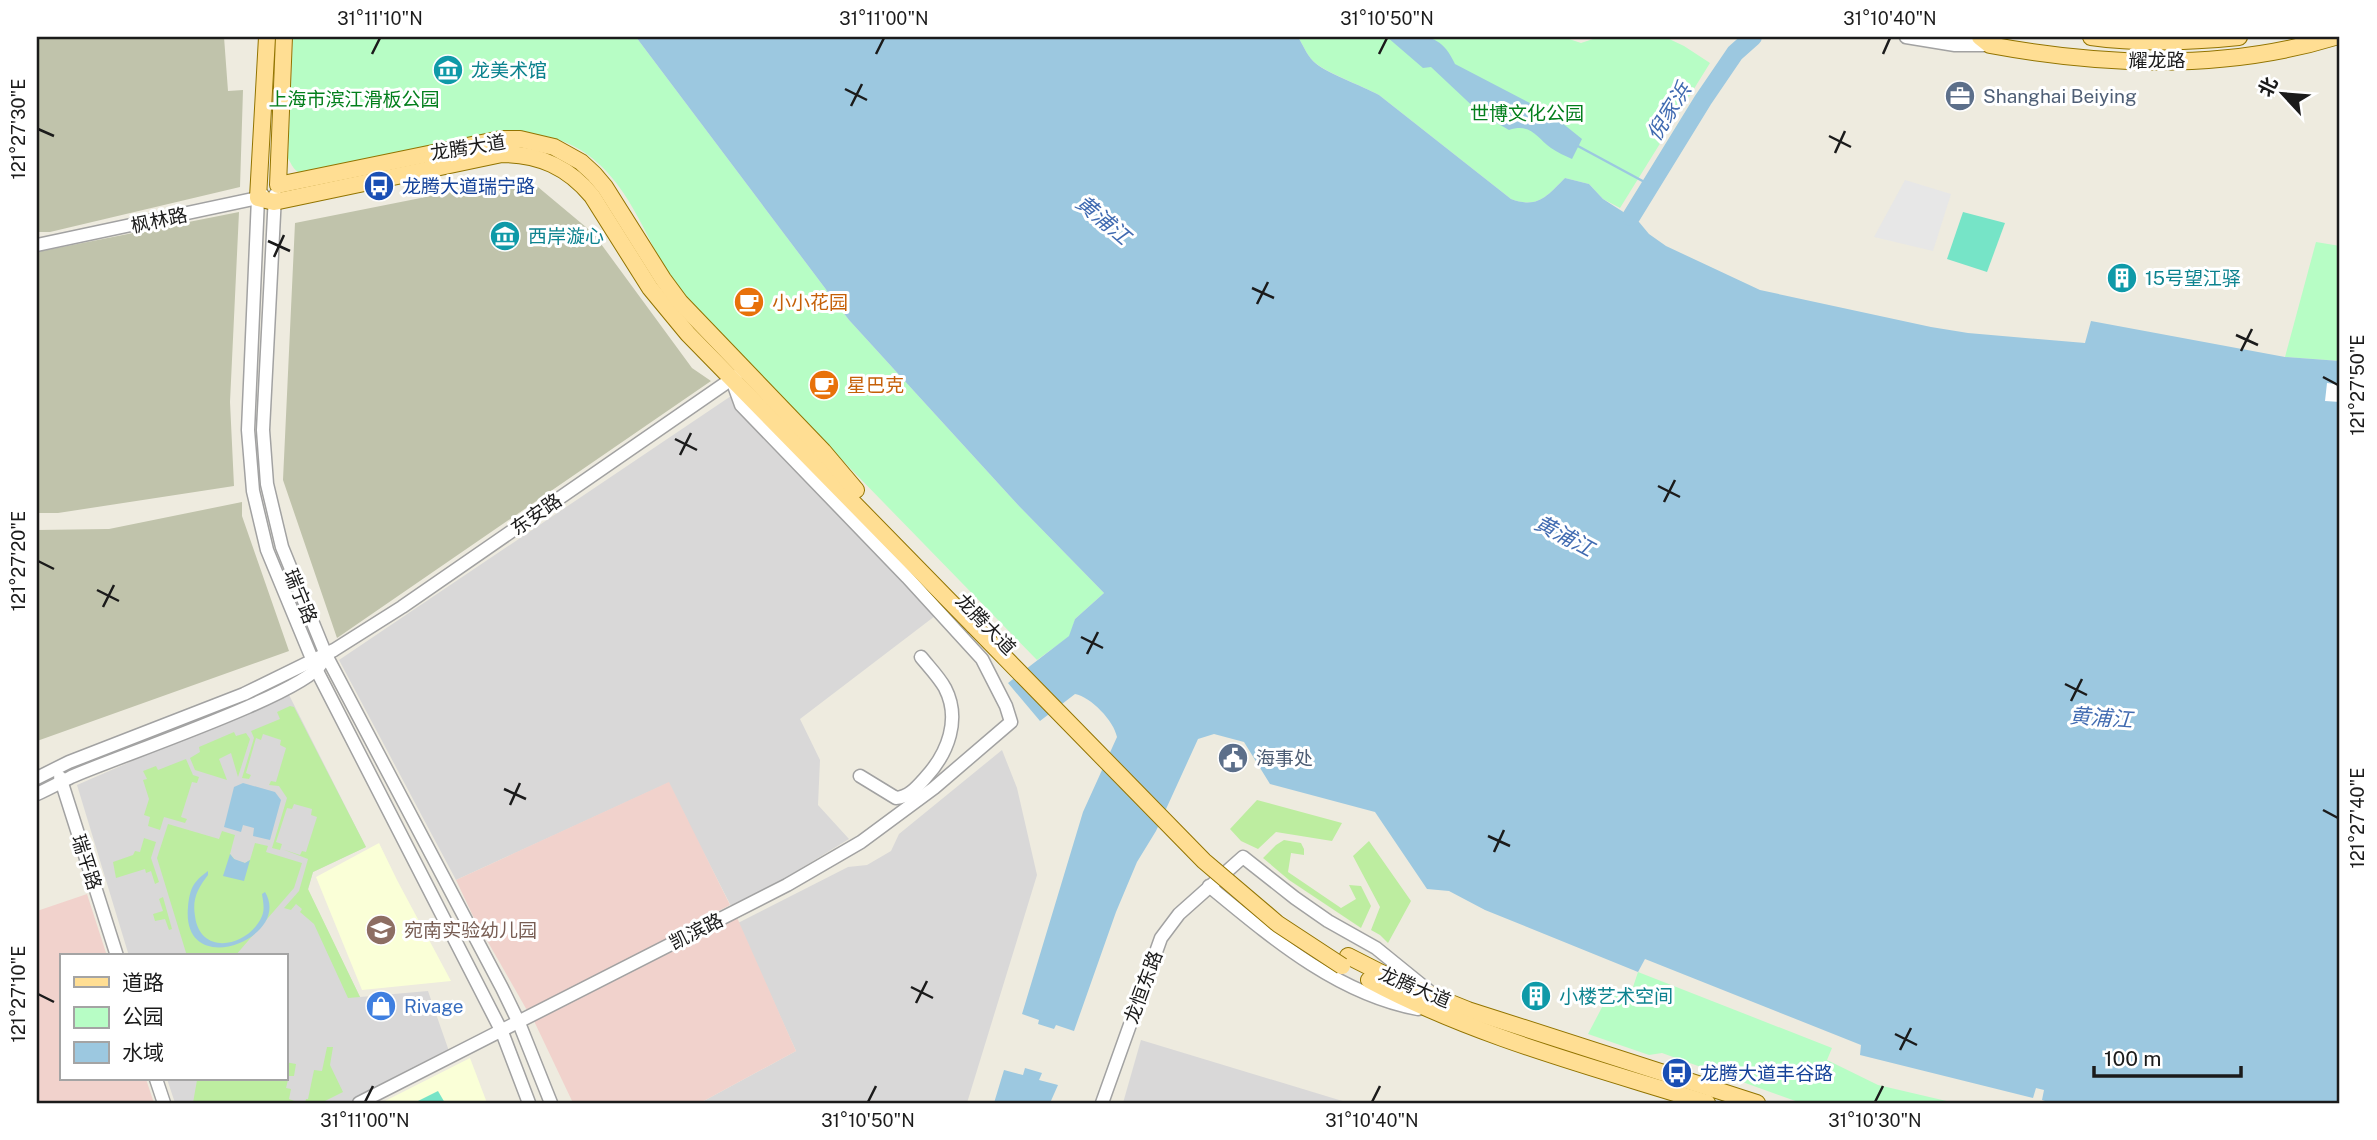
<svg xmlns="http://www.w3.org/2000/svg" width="2377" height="1140" viewBox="0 0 2377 1140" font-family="'Public Sans','Noto Sans SC',sans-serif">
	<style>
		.residential { fill: #d9d8d8 }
		.commercial { fill: #f1d2cc }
		.education { fill: #faffd7 }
		.construction { fill: #c0c3ab }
		.grass { fill: #bdeda0 }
		.park { fill: #b7fdc5 }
		.pitch { fill: #76e4c7 }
		.parking { fill: #e7e7e7 }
		.water { fill: #9cc8e0 }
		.pier { fill: #fff }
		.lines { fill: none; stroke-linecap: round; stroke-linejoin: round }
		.stream { stroke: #9cc8e0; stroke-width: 2.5 }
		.river { stroke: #9cc8e0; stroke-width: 18 }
		.minor-casing { stroke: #a2a2a2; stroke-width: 15 }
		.major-casing { stroke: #927400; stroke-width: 18 }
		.minor { stroke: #fff; stroke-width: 12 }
		.major { stroke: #ffde93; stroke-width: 16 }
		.major-bridge-casing { stroke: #927400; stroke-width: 18; stroke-linecap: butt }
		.major-bridge { stroke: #ffde93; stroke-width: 16 }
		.ticks { fill: none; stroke: #1b1b1b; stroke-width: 2.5 }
		.labels { text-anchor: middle; stroke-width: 6; stroke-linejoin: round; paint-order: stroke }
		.street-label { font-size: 19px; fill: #1b1b1b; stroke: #fff }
		.culture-label { font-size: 19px; fill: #0d838f; stroke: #fff; text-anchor: start }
		.service-label { font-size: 19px; fill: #4e5e75; stroke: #fff; text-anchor: start }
		.park-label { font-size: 19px; fill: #037f1c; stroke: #fff }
		.transit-label { font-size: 19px; fill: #164399; stroke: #fff; text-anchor: start }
		.food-label { font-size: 19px; fill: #c56008; stroke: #fff; text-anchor: start }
		.education-label { font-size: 19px; fill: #785e54; stroke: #fff; text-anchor: start }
		.shop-label { font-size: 19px; fill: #366cbe; stroke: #fff; text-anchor: start }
		.water-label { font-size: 21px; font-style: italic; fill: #416bb1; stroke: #fff }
		.neatline { fill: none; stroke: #1b1b1b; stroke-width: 2.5 }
		.ticks-label { font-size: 18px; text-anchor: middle; fill: #1b1b1b }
	</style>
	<rect width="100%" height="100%" fill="#eeebdf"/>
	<g class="residential">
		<path d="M734 394 935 616 800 719 820 760 818 805 849 839 733 910 668 783 456 880 339 660Z"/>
		<path d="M288 693 366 847 313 872 308 890 360 997 428 991 450 1054 348 1103H175L167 1079H285V956H129L77 785Z"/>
		<path d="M1002 750 1017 788 1037 875 967 1103H700L796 1051 738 923 848 867 867 865 891 851 899 834Z"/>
		<path d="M1141 1040 1349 1103H1123Z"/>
	</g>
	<g class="commercial">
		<path d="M669 782 730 905 528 1012 473 916 456 880Z"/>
		<path d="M87 894 107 956H61V1079H146L154 1103H37V911Z"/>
		<path d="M735 913 796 1051 700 1103H573L534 1021 631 967Z"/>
	</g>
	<g class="education">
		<path d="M379 843 397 880 451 981 362 990 316 877Z"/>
		<path d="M470 1058 487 1103H381Z"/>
	</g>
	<g class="construction">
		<path d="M37 37H224L228 91 243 90 240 187 50 232H37Z"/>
		<path d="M526 177 593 233 692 368 711 381 337 638 283 480 295 223Z"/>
		<path d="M239 212 230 402 234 486 58 513H37V252Z"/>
		<path d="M242 502V516L289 651 37 741V530L109 529Z"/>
	</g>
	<g class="grass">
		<path d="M290 706 294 707 366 847 313 872 308 889 360 997 348 998 314 924 300 912 302 909 296 904 291 910 284 908 299 891 308 859 282 849 300 855 302 851 306 852 317 817 311 815 312 809 294 804 292 809 287 808 276 842 282 844 280 850 272 848 287 798 279 786 269 785 271 781 276 782 286 748 280 745 281 740 263 734 261 740 256 738 246 773 251 775 249 779 242 778 254 738 251 731 280 719 277 712Z"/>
		<path d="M234 732 236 736 246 733 250 739 238 777 231 753 219 759 227 780 195 770 190 758 200 752 199 747Z"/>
		<path d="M186 759 193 775 199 777 197 783 192 782 181 817 187 819 185 823 164 817 160 830 148 826 150 817 144 815 149 799 143 780 147 779 143 771 156 766 158 770Z"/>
		<path d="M1257 800 1342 823 1332 841 1276 832 1258 849 1241 841 1230 829Z"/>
		<path d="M168 824 219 839 222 831 235 835 230 854 235 860 245 863 250 860 255 843 268 846 266 852 302 863 294 888 235 956H187L157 858Z"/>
		<path d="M144 838 156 842 151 858 159 882 155 884 151 871 146 873 145 869 116 878 113 862 133 855 135 851 140 852Z"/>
		<path d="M1284 840 1301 843 1304 849V855L1291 853 1288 872 1341 908 1356 899 1349 885 1361 886 1371 906 1361 928 1289 880 1263 858 1276 845Z"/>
		<path d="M1369 841 1411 901 1388 943 1380 935 1371 930 1380 907 1353 856Z"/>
		<path d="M163 897 172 929 169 930 165 919 155 921 153 914 163 911 159 899Z"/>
		<path d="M327 1047H333L330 1065 343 1092 321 1103H305L306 1099H308L314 1070 322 1071Z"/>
		<path d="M285 1062 296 1064 294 1076H289L286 1088 291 1089 289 1099 300 1103H232L222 1101 221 1103H193L197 1080 200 1079H285Z"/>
	</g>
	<g class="park">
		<path d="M293 37H636L849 320 1018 505 1104 593 1075 619 1070 636 1037 660 696 310C686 298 675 285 667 272 650 243 637 210 617 184 564 113 489 131 416 149 381 157 346 165 312 174 297 175 294 170 288 158Z"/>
		<path d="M1298 37H1563L1581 43 1599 37H1665L1684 46 1710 63 1620 208 1603 199 1589 184 1565 178C1547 196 1538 209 1511 199L1379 95C1363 86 1324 72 1313 61 1307 55 1303 45 1298 37Z"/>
		<path d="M2316 242 2340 246V361L2285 357Z"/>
		<path d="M1638 972 1832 1048 1827 1060 1878 1085 1955 1103H1801L1662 1053 1649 1055 1588 1034 1610 992 1629 999Z"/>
	</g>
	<g class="pitch">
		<path d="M1963 212 2005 223 1987 272 1947 259Z"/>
		<path d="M438 1091 445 1103H414Z"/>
	</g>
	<path class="parking" d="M1905 180 1951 194 1933 251 1874 237Z"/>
	<g class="water">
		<path d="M636 37H1298C1303 45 1307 55 1313 61 1323 72 1363 86 1379 95L1511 199C1538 209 1547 196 1565 178L1589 184 1603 199 1639 222 1649 234 1666 246 1760 290 1931 327 1968 333 2085 343 2091 321 2285 357 2340 361V1103H2051L2042 1100 2044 1090 2036 1088 2033 1098 1860 1055 1861 1045 1645 959 1638 972 1485 910 1449 891 1427 889 1375 812 1270 784 1244 742 1214 734 1198 739 1156 831 1137 862 1116 912 1074 1031 1056 1025 1054 1029 1038 1024 1039 1020 1022 1014 1083 812 1117 737C1114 721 1091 697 1075 694L1040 721 1008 683 1069 636 1075 619 1104 593 1018 505 849 320Z"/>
		<path d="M1387 37C1420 37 1439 29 1455 64L1551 114 1582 139 1572 159C1565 156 1557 152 1551 148 1536 137 1531 123 1509 130L1481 114 1431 67 1423 68Z"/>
		<path d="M243 783 275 792 281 800 270 840 253 836 254 828 243 825 241 832 224 827 234 787Z"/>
		<path d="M230 854 234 859 245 863 250 860 244 881 223 876Z"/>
		<path d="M208 871V875C198 888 192 899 195 916 200 957 249 947 262 916 265 909 263 901 262 894L265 892C293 938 181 982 188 907 190 888 193 882 208 871Z"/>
		<path d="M1025 1068 1042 1073 1039 1080 1058 1085 1050 1103H994L1004 1070 1023 1075Z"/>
	</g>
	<path class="pier" d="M2340 381V402L2325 401 2327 383 2335 384Z"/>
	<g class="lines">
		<path class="stream" d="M1576 145 1650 185"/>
		<path class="river" d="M1631 217 1703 100 1735 53 1753 37"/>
		<g class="minor-casing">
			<g id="minor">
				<path d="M1906 37 1955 45H1990"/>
				<path d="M275 195 263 430 267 484 282 547 326 655 502 988 519 1023 551 1103"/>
				<path d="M258 198 248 430 253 491 267 550 317 671 502 1032 529 1103"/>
				<path d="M37 245 258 198 263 195"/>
				<path d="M860 776 896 798C909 797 917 787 926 777 948 753 961 719 945 688 939 677 929 667 921 657"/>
				<path d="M60 777 117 956"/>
				<path d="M37 778 69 762 244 694 334 650 402 607 736 376"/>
				<path d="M37 794C48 789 59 783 71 777 113 758 304 694 321 664"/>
				<path d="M1209 886C1271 937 1337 994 1418 1009"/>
				<path d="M156 1079 164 1103"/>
				<path d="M359 1103 787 885 861 842 934 788 1011 722 1006 706 982 659 907 577 741 405 732 380"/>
				<path d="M1102 1103 1161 938 1179 914 1243 857 1295 898 1328 921 1376 948 1429 991"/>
			</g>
		</g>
		<g class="major-casing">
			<g id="major">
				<path d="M267 37 258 198 274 202 502 154C539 154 568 167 592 196L650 288 688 334 974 626"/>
				<path d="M284 37 278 185 501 139H520L554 147 581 162 594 174 605 187 663 279 680 302 823 451 856 490"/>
				<path d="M1980 37 1990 45C2103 66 2224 71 2335 37"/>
				<path d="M2091 37C2140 44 2190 42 2239 37"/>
				<path d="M1348 956 1401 983 1468 1010 1757 1103"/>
				<path d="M1369 980C1475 1037 1593 1067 1707 1103"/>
			</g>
		</g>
		<use href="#minor" class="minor"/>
		<use href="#major" class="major"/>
		<g class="major-bridge-casing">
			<path id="major-bridge" d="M974 626 1204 861 1278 924 1342 966"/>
		</g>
		<use href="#major-bridge" class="major-bridge"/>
	</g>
	<path class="ticks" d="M372 54 380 38M876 54 884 38M1379 54 1387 38M1883 54 1890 38M845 89 867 100M851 106 862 84M38 129 54 136M1829 136 1851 147M1835 153 1845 131M268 241 290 251M274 257 284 235M1252 288 1274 298M1257 304 1268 282M2236 335 2258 345M2241 351 2252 329M2323 377 2338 385M675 439 697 450M680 455 691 433M1658 486 1680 497M1664 502 1675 480M38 561 54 569M97 590 119 601M103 607 114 585M1081 637 1103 648M1087 654 1098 632M2065 684 2087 695M2071 701 2082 679M504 789 526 799M510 805 520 783M2323 810 2338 818M1488 836 1510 846M1494 852 1504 830M911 987 933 998M38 994 54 1002M916 1003 927 981M1895 1034 1917 1045M1900 1050 1911 1028M365 1102 373 1086M868 1102 876 1086M1372 1102 1380 1086M1875 1102 1883 1086"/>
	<defs>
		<g id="museum-disc" transform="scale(1.575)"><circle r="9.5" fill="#0f9aa8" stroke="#fff"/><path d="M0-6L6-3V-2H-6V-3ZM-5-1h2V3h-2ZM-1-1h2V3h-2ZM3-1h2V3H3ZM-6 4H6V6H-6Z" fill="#fff"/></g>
		<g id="office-disc" transform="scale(1.575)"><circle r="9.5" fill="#5c6f8a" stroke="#fff"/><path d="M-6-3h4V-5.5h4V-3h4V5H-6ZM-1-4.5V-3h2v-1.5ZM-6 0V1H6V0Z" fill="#fff"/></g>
		<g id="bus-disc" transform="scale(1.575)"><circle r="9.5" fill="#1a4fb4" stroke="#fff"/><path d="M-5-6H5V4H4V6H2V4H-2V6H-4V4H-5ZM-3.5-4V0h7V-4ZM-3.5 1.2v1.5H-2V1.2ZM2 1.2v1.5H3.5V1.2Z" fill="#fff"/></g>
		<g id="building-disc" transform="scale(1.575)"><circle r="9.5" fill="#0f9aa8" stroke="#fff"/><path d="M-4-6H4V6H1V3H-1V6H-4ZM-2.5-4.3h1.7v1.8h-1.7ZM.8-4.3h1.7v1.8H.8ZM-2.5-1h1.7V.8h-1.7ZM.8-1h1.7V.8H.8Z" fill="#fff"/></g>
		<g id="cafe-disc" transform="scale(1.575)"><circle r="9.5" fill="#e8710a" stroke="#fff"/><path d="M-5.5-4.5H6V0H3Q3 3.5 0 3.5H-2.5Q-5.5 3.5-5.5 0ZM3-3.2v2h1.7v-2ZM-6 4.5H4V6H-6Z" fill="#fff"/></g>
		<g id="civic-disc" transform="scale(1.575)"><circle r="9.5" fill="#5c6f8a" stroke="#fff"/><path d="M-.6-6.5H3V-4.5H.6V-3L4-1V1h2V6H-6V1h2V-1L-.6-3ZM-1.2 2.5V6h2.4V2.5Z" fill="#fff"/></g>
		<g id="school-disc" transform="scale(1.575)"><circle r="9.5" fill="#8d6e63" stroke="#fff"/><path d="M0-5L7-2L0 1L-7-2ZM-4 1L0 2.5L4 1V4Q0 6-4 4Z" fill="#fff"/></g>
		<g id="shop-disc" transform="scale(1.575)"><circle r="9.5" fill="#3f7fe0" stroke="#fff"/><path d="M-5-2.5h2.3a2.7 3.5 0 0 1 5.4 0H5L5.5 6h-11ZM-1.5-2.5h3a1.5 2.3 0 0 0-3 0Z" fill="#fff"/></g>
	</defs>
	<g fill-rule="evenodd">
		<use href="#museum-disc" x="448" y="70"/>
		<use href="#office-disc" x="1960" y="96"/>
		<use href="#bus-disc" x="379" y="186"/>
		<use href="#museum-disc" x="505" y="236"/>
		<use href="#building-disc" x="2122" y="278"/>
		<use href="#cafe-disc" x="749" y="302"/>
		<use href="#cafe-disc" x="824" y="385"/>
		<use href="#civic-disc" x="1233" y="758"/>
		<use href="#school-disc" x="381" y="930"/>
		<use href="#building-disc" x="1536" y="996"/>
		<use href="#shop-disc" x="381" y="1006"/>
		<use href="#bus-disc" x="1677" y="1073"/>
	</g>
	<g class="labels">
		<g class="street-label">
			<text x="2157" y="67">耀龙路</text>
			<text transform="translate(468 147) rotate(-9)" y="7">龙腾大道</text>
			<text transform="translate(159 220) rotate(-12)" y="7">枫林路</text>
			<text transform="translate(536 514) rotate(-35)" y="7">东安路</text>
			<text transform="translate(301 596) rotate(68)" y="7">瑞宁路</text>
			<text transform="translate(986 624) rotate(46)" y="7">龙腾大道</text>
			<text transform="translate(87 862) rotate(72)" y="7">瑞平路</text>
			<text transform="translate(696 931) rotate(-27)" y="7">凯滨路</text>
			<text transform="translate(1143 987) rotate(-70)" y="7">龙恒东路</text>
			<text transform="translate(1415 987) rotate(23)" y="7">龙腾大道</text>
		</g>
		<g class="culture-label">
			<text x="471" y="77">龙美术馆</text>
			<text x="528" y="243">西岸漩心</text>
			<text x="2145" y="285">15号望江驿</text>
			<text x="1559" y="1003">小楼艺术空间</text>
		</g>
		<g class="service-label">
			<text x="1983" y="103">Shanghai Beiying</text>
			<text x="1256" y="765">海事处</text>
		</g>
		<g class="park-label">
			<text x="354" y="106">上海市滨江滑板公园</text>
			<text x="1527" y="120">世博文化公园</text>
		</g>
		<g class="transit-label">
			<text x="402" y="193">龙腾大道瑞宁路</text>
			<text x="1700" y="1080">龙腾大道丰谷路</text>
		</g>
		<g class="food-label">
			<text x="772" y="309">小小花园</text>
			<text x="847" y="392">星巴克</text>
		</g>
		<g class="education-label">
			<text x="404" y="937">宛南实验幼儿园</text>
		</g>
		<g class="shop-label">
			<text x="404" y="1013">Rivage</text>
		</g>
		<g class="water-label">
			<text transform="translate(1669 112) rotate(-58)" y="7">倪家浜</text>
			<text transform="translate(1103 220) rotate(40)" y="7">黄浦江</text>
			<text transform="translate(1564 536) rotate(28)" y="7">黄浦江</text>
			<text transform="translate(2101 718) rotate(4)" y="7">黄浦江</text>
		</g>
	</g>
	<rect width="2377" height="1140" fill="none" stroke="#ffffff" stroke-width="77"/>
	<rect x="60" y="954" width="228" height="126" fill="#ffffff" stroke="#a4a4a4" stroke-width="2"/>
	<rect x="74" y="977" width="35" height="10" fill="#ffde93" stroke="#a4a4a4" stroke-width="2"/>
	<text x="122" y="990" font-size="21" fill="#1b1b1b">道路</text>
	<rect x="74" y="1007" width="35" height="21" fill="#b7fdc5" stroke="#a4a4a4" stroke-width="2"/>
	<text x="122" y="1024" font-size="21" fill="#1b1b1b">公园</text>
	<rect x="74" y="1042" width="35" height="21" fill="#9cc8e0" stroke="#a4a4a4" stroke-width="2"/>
	<text x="122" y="1060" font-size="21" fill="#1b1b1b">水域</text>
	<g transform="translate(2283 94) rotate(296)" stroke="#ffffff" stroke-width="5" paint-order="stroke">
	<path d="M0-5L12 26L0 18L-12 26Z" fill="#1b1b1b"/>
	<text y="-10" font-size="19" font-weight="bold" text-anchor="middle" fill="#1b1b1b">北</text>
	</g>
	<path d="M2094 1066v10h147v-10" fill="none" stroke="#1b1b1b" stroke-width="3.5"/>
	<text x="2104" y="1066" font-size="21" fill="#1b1b1b" stroke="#ffffff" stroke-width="5" paint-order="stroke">100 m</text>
	<rect x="38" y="38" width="2300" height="1064" class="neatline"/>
	<g class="ticks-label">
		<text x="380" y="25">31°11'10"N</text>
		<text x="884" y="25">31°11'00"N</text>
		<text x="1387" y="25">31°10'50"N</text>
		<text x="1890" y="25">31°10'40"N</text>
		<text transform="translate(19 129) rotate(-90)" y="6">121°27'30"E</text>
		<text transform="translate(2358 385) rotate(-90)" y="6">121°27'50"E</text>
		<text transform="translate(19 561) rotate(-90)" y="6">121°27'20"E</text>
		<text transform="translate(2358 818) rotate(-90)" y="6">121°27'40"E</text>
		<text transform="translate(19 994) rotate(-90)" y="6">121°27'10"E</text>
		<text x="365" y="1127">31°11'00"N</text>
		<text x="868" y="1127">31°10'50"N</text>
		<text x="1372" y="1127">31°10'40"N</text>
		<text x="1875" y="1127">31°10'30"N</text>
	</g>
</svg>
